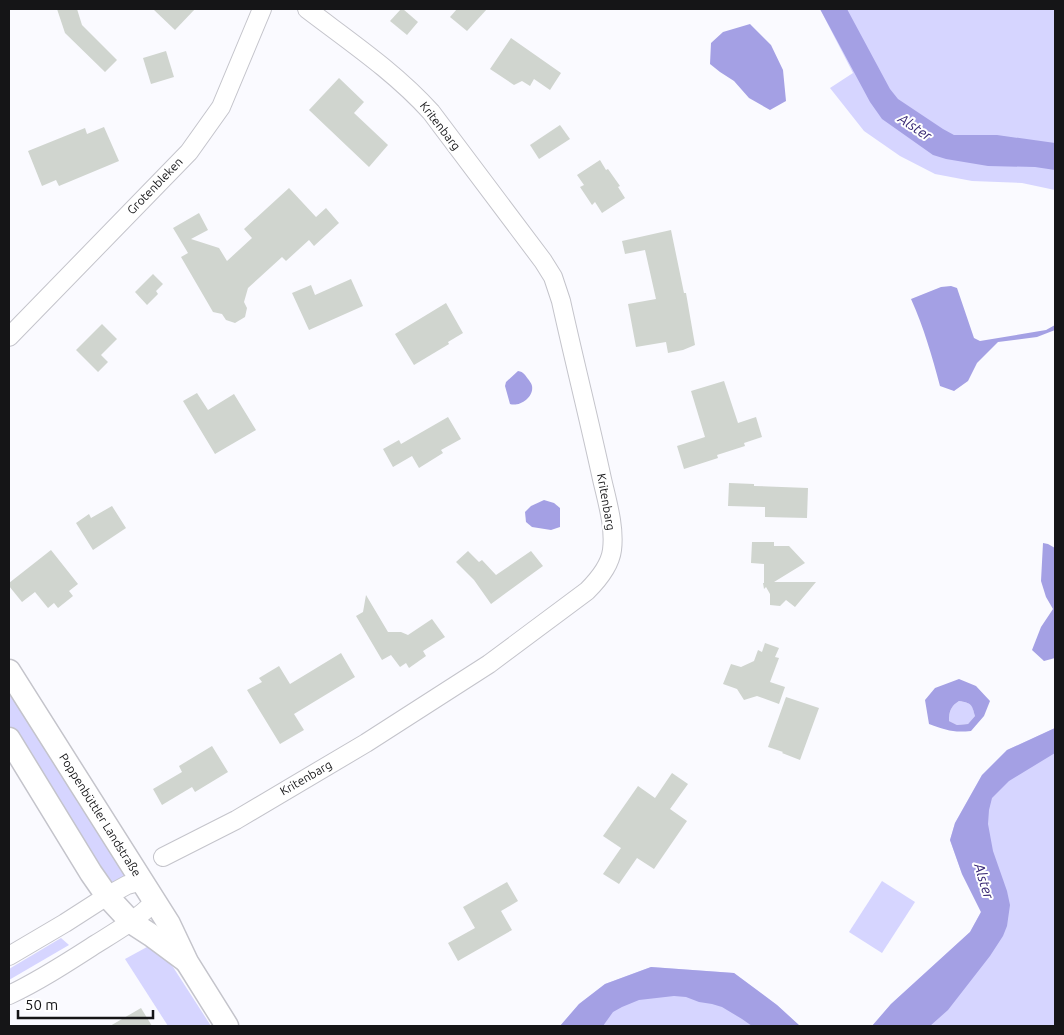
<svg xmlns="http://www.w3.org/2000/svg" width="1064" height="1035" viewBox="0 0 1064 1035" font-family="Ubuntu,sans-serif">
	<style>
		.green { fill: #d6d5ff }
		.water { fill: #a4a0e4; fill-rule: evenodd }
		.building { fill: #d0d5cf }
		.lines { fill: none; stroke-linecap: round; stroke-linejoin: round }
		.minor-casing { stroke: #c4c4cb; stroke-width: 20 }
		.major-casing { stroke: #c4c4cb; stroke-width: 25 }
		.minor { stroke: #fff; stroke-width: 18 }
		.major { stroke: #fff; stroke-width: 22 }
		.labels { text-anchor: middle; stroke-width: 4; stroke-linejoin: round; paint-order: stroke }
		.street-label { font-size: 12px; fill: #151517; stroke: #fff }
		.water-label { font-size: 14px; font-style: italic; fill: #342472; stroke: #fff }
	</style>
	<rect width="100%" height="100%" fill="#fafaff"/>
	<g class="green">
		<path d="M820 9H1055V190L1022 183 972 181 935 174 900 156 864 131 830 88 853 73Z"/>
		<path d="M9 691 125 873V879L113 883 106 879 42 780 9 725Z"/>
		<path d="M959 701C971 703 972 704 975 716L968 724 957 725 949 721C949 711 951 706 959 701Z"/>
		<path d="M1055 728V1026H872L891 1004 970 932 981 912 962 874 950 840 955 823 982 775 1007 750Z"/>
		<path d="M882 881 915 902 882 953 849 932Z"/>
		<path d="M61 938 69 945 9 980V969Z"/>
		<path d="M147 947H157L173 967 211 1026H168L125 959Z"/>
		<path d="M651 967 734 973 777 1005 800 1026H560L579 1004 605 984Z"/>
	</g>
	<g class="water">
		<path d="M820 9H847L890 89 898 99 943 129 954 135H997L1055 143V170L1035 167 988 166 946 159 933 155 882 119 870 102Z"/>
		<path d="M750 24 771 45 783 70 786 101 770 110 749 98 734 81 720 72 710 64 711 43 723 32Z"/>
		<path d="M951 286 957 288 974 338 980 341 1046 330 1055 325V330L1037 337 998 342 977 363 968 381 954 391 940 386C932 356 924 328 911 299L941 287Z"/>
		<path d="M518 371C524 372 525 375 528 379 529 380 532 384 532 386 534 397 520 407 510 404L505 386 506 382Z"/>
		<path d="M544 500 554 503 560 508V527L551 530 532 527 526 522 525 512 531 506Z"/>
		<path d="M1043 543 1048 544 1055 548V658L1044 661 1032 650 1041 627 1053 609 1046 597 1041 581Z"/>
		<path d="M959 679 976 686 990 701 984 716 971 731C953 733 946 730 929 724L925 700 935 688ZM959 701C971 703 972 704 975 716L968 724 957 725 949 721C949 711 951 706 959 701Z"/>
		<path d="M1055 728V753L1009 781 992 798 989 810 988 824 993 851 1007 891 1010 905 1007 926 1003 936 990 956 948 1010 930 1026H872L891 1004 970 932 981 912 962 874 950 840 955 823 982 775 1007 750Z"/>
		<path d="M651 967 734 973 777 1005 800 1026H752L742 1019 722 1007 712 1004 699 1002 686 997 674 996 639 1000 622 1007 613 1012 603 1026H560L579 1004 605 984Z"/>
	</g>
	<g class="building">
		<path d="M57 9H77L82 25 117 60 105 72 65 33Z"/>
		<path d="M153 9H195L175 30Z"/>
		<path d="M401 9H403L418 22 407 35 390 21Z"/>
		<path d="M457 9H487L467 31 450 17Z"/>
		<path d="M511 38 561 73 550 90 534 79 530 86 522 81 514 85 490 69Z"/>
		<path d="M166 51 174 77 151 84 143 58Z"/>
		<path d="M339 78 364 102 354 113 388 145 369 167 309 110Z"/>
		<path d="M560 125 570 139 539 159 530 145Z"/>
		<path d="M104 127 119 161 59 186 56 180 42 186 28 151 85 128 87 134Z"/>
		<path d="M600 160 606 170 608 169 620 186 618 187 625 198 602 213 595 202 592 205 580 187 584 185 577 175Z"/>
		<path d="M289 188 316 217 326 208 339 223 314 246 309 240 286 261 282 257 248 288 244 302 247 308 245 317 235 323 226 320 222 314 213 312 181 257 188 253 173 228 199 213 208 230 191 239 219 248 227 261 252 238 244 229Z"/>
		<path d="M671 230 684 293H686L695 345 683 350 668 353 666 342 636 347 628 304 656 299 645 250 625 254 622 241Z"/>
		<path d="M153 274 163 284 156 291 158 294 147 305 135 292Z"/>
		<path d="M351 279 363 306 309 330 292 293 311 285 315 295Z"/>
		<path d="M446 303 463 333 448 342 449 344 414 365 395 334Z"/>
		<path d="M102 324 117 339 101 355 108 362 98 372 76 350Z"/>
		<path d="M724 381 738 423 756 417 762 437 744 443 745 446 717 455 718 458 684 469 677 446 705 437 691 391Z"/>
		<path d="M197 393 208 410 234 394 256 430 215 454 183 401Z"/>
		<path d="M448 417 461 439 441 450 443 453 419 468 412 456 393 467 383 449 399 440 401 444Z"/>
		<path d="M729 483 754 484V486L808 488 807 518 765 517V507L728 506Z"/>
		<path d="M112 506 126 528 93 550 76 523 89 514 91 518Z"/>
		<path d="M752 542H774V546H789L805 563 774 582H816L795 607 786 600 780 606 770 605V594L766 587 764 589 763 583H764V564L751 563Z"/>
		<path d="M51 550 78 584 69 591 73 596 58 608 54 603 48 608 35 592 22 602 9 586V583Z"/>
		<path d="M468 551 479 562 482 560 496 575 531 551 543 566 491 604 474 580 456 562Z"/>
		<path d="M366 595 388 632H401L408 635 432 619 445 637 423 651 426 656 409 668 406 663 400 667 391 655 382 660 356 616 363 612Z"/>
		<path d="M765 643 779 648 775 657 779 658 770 682 785 687 779 704 757 696 744 700 737 689 723 684 731 664 741 667 754 661 758 650 762 652Z"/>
		<path d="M341 653 355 677 294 714 304 730 280 744 247 690 262 682 259 678 279 666 290 684Z"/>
		<path d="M786 697 819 708 800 760 782 753 783 752 768 747Z"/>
		<path d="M212 746 228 772 195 792 192 787 162 805 153 789 182 772 179 766Z"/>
		<path d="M672 773 688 784 670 809 687 821 654 869 637 858 619 884 603 874 621 848 603 836 638 786 655 798Z"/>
		<path d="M507 882 518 901 501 911 512 930 458 961 448 943 475 928 463 907Z"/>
		<path d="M141 1008 152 1026H110Z"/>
	</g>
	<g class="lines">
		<g class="minor-casing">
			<g id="minor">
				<path d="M9 337 189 152 221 107 262 9"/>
				<path d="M163 857 236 820 366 743 489 664 587 591C598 580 610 566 612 550 615 527 607 501 602 479 589 419 574 360 561 301L553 277 543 261 431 112C395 72 349 41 307 9"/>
				<path d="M9 956 65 923 107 896 127 885 142 881"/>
				<path d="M9 995C39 981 68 962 96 944 117 931 138 919 155 901"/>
			</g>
		</g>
		<g class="major-casing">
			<g id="major">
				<path d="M9 671 169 924 187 962 227 1026"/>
				<path d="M9 739 91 873 107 896 131 922 151 935 186 961"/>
			</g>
		</g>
		<use href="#minor" class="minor"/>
		<use href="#major" class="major"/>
	</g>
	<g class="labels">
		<g class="street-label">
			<text transform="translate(440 126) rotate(52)" y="4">Kritenbarg</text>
			<text transform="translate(155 186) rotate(-46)" y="4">Grotenbleken</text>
			<text transform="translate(606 502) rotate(80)" y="4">Kritenbarg</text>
			<text transform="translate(306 778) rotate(-30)" y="4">Kritenbarg</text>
			<text transform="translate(100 815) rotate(58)" y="4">Poppenbüttler Landstraße</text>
		</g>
		<g class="water-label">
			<text transform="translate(915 127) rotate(34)" y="5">Alster</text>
			<text transform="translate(984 881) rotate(73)" y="5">Alster</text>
		</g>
	</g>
	<rect width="1064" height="1035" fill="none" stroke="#151517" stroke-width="20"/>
	<path d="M18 1010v8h135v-8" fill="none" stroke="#151517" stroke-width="2.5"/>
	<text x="25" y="1010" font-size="15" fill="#151517" stroke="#ffffff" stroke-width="4" paint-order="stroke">50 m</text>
</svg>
